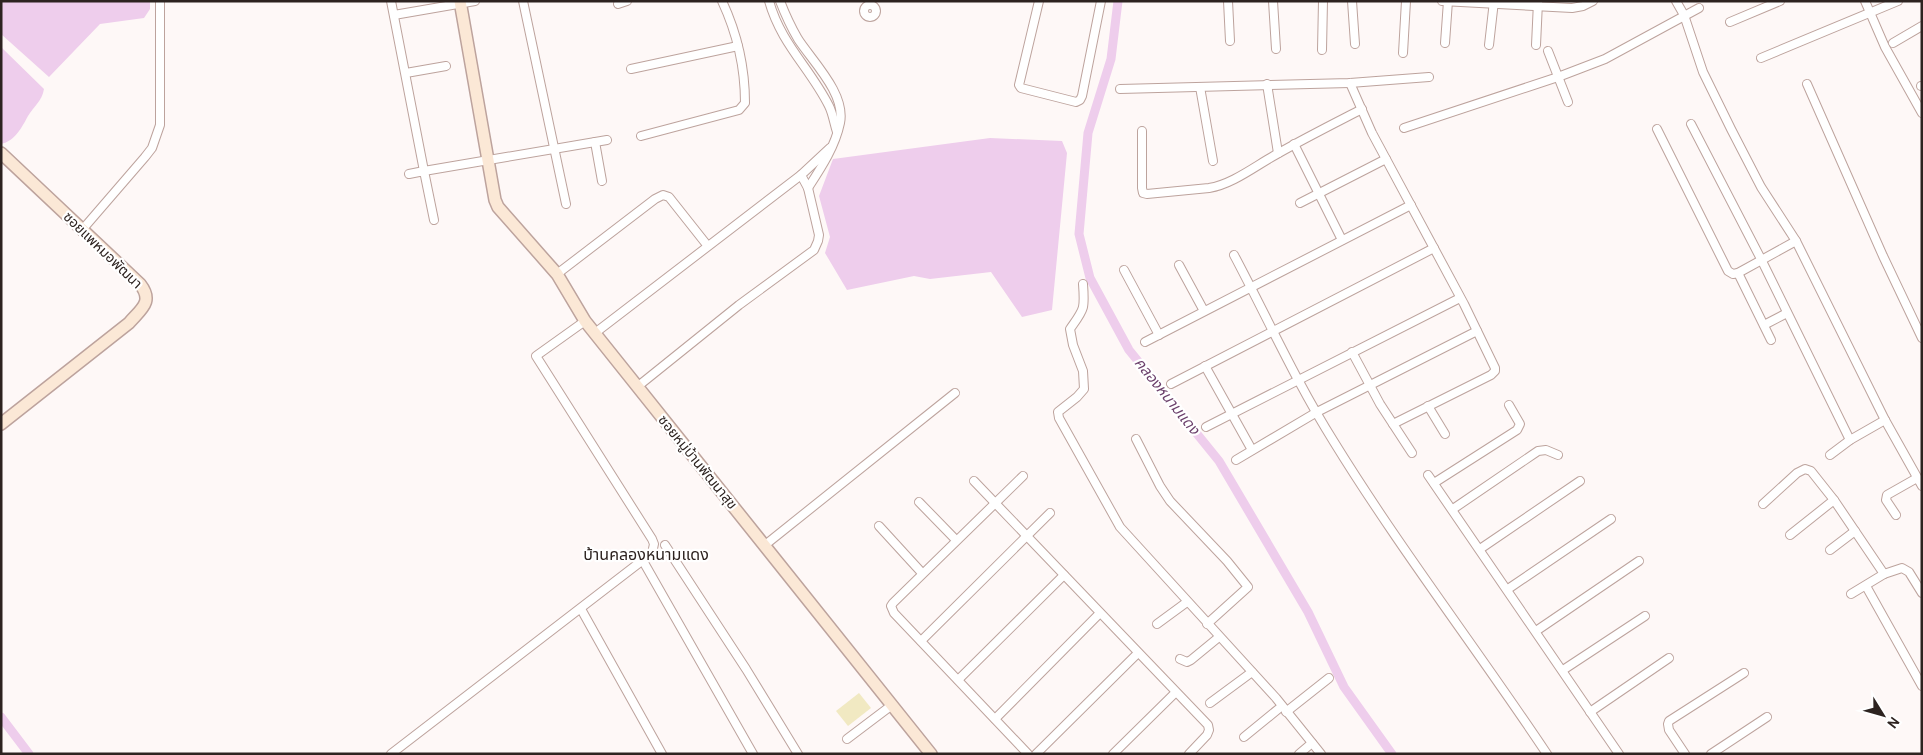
<svg xmlns="http://www.w3.org/2000/svg" width="1923" height="755" viewBox="0 0 1923 755" font-family="Overpass,'Noto Sans Thai',sans-serif">
	<style>
		.green { fill: #f1e9c2 }
		.water { fill: #eecdec }
		.lines { fill: none; stroke-linecap: round; stroke-linejoin: round }
		.canal { stroke: #eecdec; stroke-width: 9 }
		.street-casing { stroke: #bda39d; stroke-width: 10 }
		.secondary-casing { stroke: #bda39d; stroke-width: 14 }
		.street { stroke: #fff; stroke-width: 8 }
		.secondary { stroke: #fbe8d6; stroke-width: 11 }
		.labels { text-anchor: middle; stroke-width: 4.5; stroke-linejoin: round; paint-order: stroke }
		.street-label { font-size: 14px; fill: #2d2320; stroke: #fff }
		.water-label { font-size: 15px; font-style: italic; fill: #6c416c; stroke: #fff }
		.quarter-label { font-size: 16px; fill: #2d2320; stroke: #fff }
	</style>
	<rect width="100%" height="100%" fill="#fef8f7"/>
	<path class="green" d="M859 693 871 708 848 726 836 711Z"/>
	<g class="water">
		<path d="M1 1H150V9L144 18 100 24 49 77 1 34Z"/>
		<path d="M1 47 44 89C42 101 34 106 28 116 22 127 15 141 1 144Z"/>
		<path d="M990 138 1062 141 1067 153 1052 310 1022 317 991 272 930 279 914 276 847 290 825 253 830 237 819 196 833 159Z"/>
	</g>
	<g class="lines">
		<g class="canal">
			<path d="M1118 1 1111 59 1088 133 1079 234 1090 278 1129 350 1219 461 1308 612 1344 687 1392 754"/>
			<path d="M1 717 29 754"/>
		</g>
		<g class="street-casing">
			<g id="street">
				<path d="M391 1 424 171 607 140"/>
				<path d="M523 1 566 204"/>
				<path d="M769 1C781 44 810 68 829 106 833 114 834 123 837 132"/>
				<path d="M780 1C785 14 791 27 798 39 813 62 846 94 840 123 835 147 821 168 808 188"/>
				<path d="M1039 1 1019 85 1021 88 1076 102 1080 100 1082 96 1101 1"/>
				<path d="M1228 1 1230 41"/>
				<path d="M1273 1 1276 49"/>
				<path d="M1352 1 1355 44"/>
				<path d="M1442 1 1572 8 1583 6 1593 1"/>
				<path d="M1676 1 1684 15 1703 72 1731 129 1761 187 1796 241 1885 420 1922 486"/>
				<path d="M1865 1 1885 47 1922 113"/>
				<path d="M618 4 627 1"/>
				<circle cx="870" cy="11" r="6"/>
				<path d="M394 15 475 1"/>
				<path d="M1730 22 1780 1"/>
				<path d="M1445 43 1448 1"/>
				<path d="M1893 43 1922 26"/>
				<path d="M1489 45 1494 1"/>
				<path d="M1536 45 1538 2"/>
				<path d="M1322 50 1323 1"/>
				<path d="M1548 51 1568 102"/>
				<path d="M1403 53 1406 1"/>
				<path d="M1761 58 1898 1"/>
				<path d="M631 69 738 46"/>
				<path d="M406 73 446 66"/>
				<path d="M1350 83 1372 133 1464 304 1495 368V371L1491 375 1393 424"/>
				<path d="M1267 84 1278 153"/>
				<path d="M1807 84 1883 256 1922 338"/>
				<path d="M1921 86H1922"/>
				<path d="M1200 87 1213 161"/>
				<path d="M1120 89 1350 83 1429 77"/>
				<path d="M1691 124 1761 259 1850 440"/>
				<path d="M1404 128 1558 77 1605 59 1699 8"/>
				<path d="M1657 129 1728 271 1733 274 1738 273 1796 241"/>
				<path d="M1142 131V188L1143 193 1147 194 1209 188C1233 184 1255 166 1277 154 1305 138 1333 124 1362 109"/>
				<path d="M641 136 739 110 745 103C745 68 737 33 722 1"/>
				<path d="M595 142 602 181"/>
				<path d="M1294 144 1342 240"/>
				<path d="M409 174 424 171 434 220"/>
				<path d="M1300 203 1386 159"/>
				<path d="M82 230 145 157 152 148 160 125V1"/>
				<path d="M1234 255C1267 317 1296 382 1334 442 1400 549 1477 649 1547 754"/>
				<path d="M1179 265 1204 311"/>
				<path d="M1124 270 1159 335"/>
				<path d="M1738 273 1771 340"/>
				<path d="M557 274 655 199 663 195 669 197 707 245"/>
				<path d="M1083 284C1085 310 1084 309 1070 329L1073 345 1083 371 1084 389 1077 397 1058 412 1059 418 1120 527 1276 698 1321 754"/>
				<path d="M1764 325 1787 313"/>
				<path d="M595 333 801 175"/>
				<path d="M1145 342 1411 205"/>
				<path d="M1352 352 1380 404 1412 453"/>
				<path d="M1205 366 1252 450"/>
				<path d="M1171 384 1434 248"/>
				<path d="M637 387 739 305 814 250 818 241 819 235 808 188 801 175 830 148"/>
				<path d="M1428 406 1445 434"/>
				<path d="M1206 427 1460 298"/>
				<path d="M1136 439 1160 486 1170 501 1227 561 1248 587 1207 624"/>
				<path d="M1830 455 1850 440 1885 420"/>
				<path d="M1236 460 1317 412 1477 331"/>
				<path d="M1428 475 1619 754"/>
				<path d="M1023 476 893 603 891 606 894 613 1028 754"/>
				<path d="M974 481 1208 725 1209 730 1207 735 1189 754"/>
				<path d="M1434 483 1517 430 1520 424 1509 405"/>
				<path d="M919 502 956 540"/>
				<path d="M1763 504 1797 473 1805 469 1811 471 1834 500 1884 574"/>
				<path d="M1453 509 1538 451 1546 450 1558 455"/>
				<path d="M1896 515 1886 500 1887 495 1917 478"/>
				<path d="M879 526 922 573"/>
				<path d="M1790 535 1834 500"/>
				<path d="M665 545 746 669 798 754"/>
				<path d="M765 545 955 393"/>
				<path d="M1480 549 1580 481"/>
				<path d="M1830 550 1855 531"/>
				<path d="M643 561 753 754"/>
				<path d="M1866 586 1922 686"/>
				<path d="M1508 589 1611 519"/>
				<path d="M1851 594 1884 574 1902 568 1909 572 1922 593"/>
				<path d="M581 609 662 754"/>
				<path d="M1157 624 1187 602"/>
				<path d="M1536 631 1639 561"/>
				<path d="M921 641 1050 513"/>
				<path d="M1180 659 1187 662 1191 660 1219 637"/>
				<path d="M1563 670 1645 616"/>
				<path d="M958 680 1064 575"/>
				<path d="M1210 703 1252 672"/>
				<path d="M1286 712 1329 678"/>
				<path d="M1590 712 1669 658"/>
				<path d="M995 719 1100 613"/>
				<path d="M1244 737 1282 706"/>
				<path d="M847 739 892 705"/>
				<path d="M391 754 652 553 654 544 652 539 536 356 585 321"/>
				<path d="M1036 754 1138 653"/>
				<path d="M1113 754 1175 693"/>
				<path d="M1299 754 1312 743"/>
				<path d="M1685 754 1669 730 1668 724 1669 721 1744 673"/>
				<path d="M1711 754 1767 717"/>
			</g>
		</g>
		<g class="secondary-casing">
			<g id="secondary">
				<path d="M460 1 495 200 498 207 557 274 585 321 931 754"/>
				<path d="M1 153 140 284C154 302 141 309 129 323L1 424"/>
			</g>
		</g>
		<use href="#street" class="street"/>
		<use href="#secondary" class="secondary"/>
	</g>
	<g class="labels">
		<g class="street-label">
			<text transform="translate(103 250) rotate(44)" y="5">ซอยแพหมอพัฒนา</text>
			<text transform="translate(698 462) rotate(51)" y="5">ซอยหมู่บ้านพัฒนาสุข</text>
		</g>
		<g class="water-label">
			<text transform="translate(1167 396) rotate(51)" y="5">คลองหนามแดง</text>
		</g>
		<g class="quarter-label">
			<text x="646" y="560">บ้านคลองหนามแดง</text>
		</g>
	</g>
	<rect width="1923" height="755" fill="none" stroke="#2d2320" stroke-width="5"/>
	<g transform="translate(1883 715) rotate(127)" stroke="#ffffff" stroke-width="4" paint-order="stroke">
	<path d="M0-4L9 19L0 12L-9 19Z" fill="#2d2320"/>
	<text y="-8" font-size="14" font-weight="bold" text-anchor="middle" fill="#2d2320">N</text>
	</g>
</svg>
